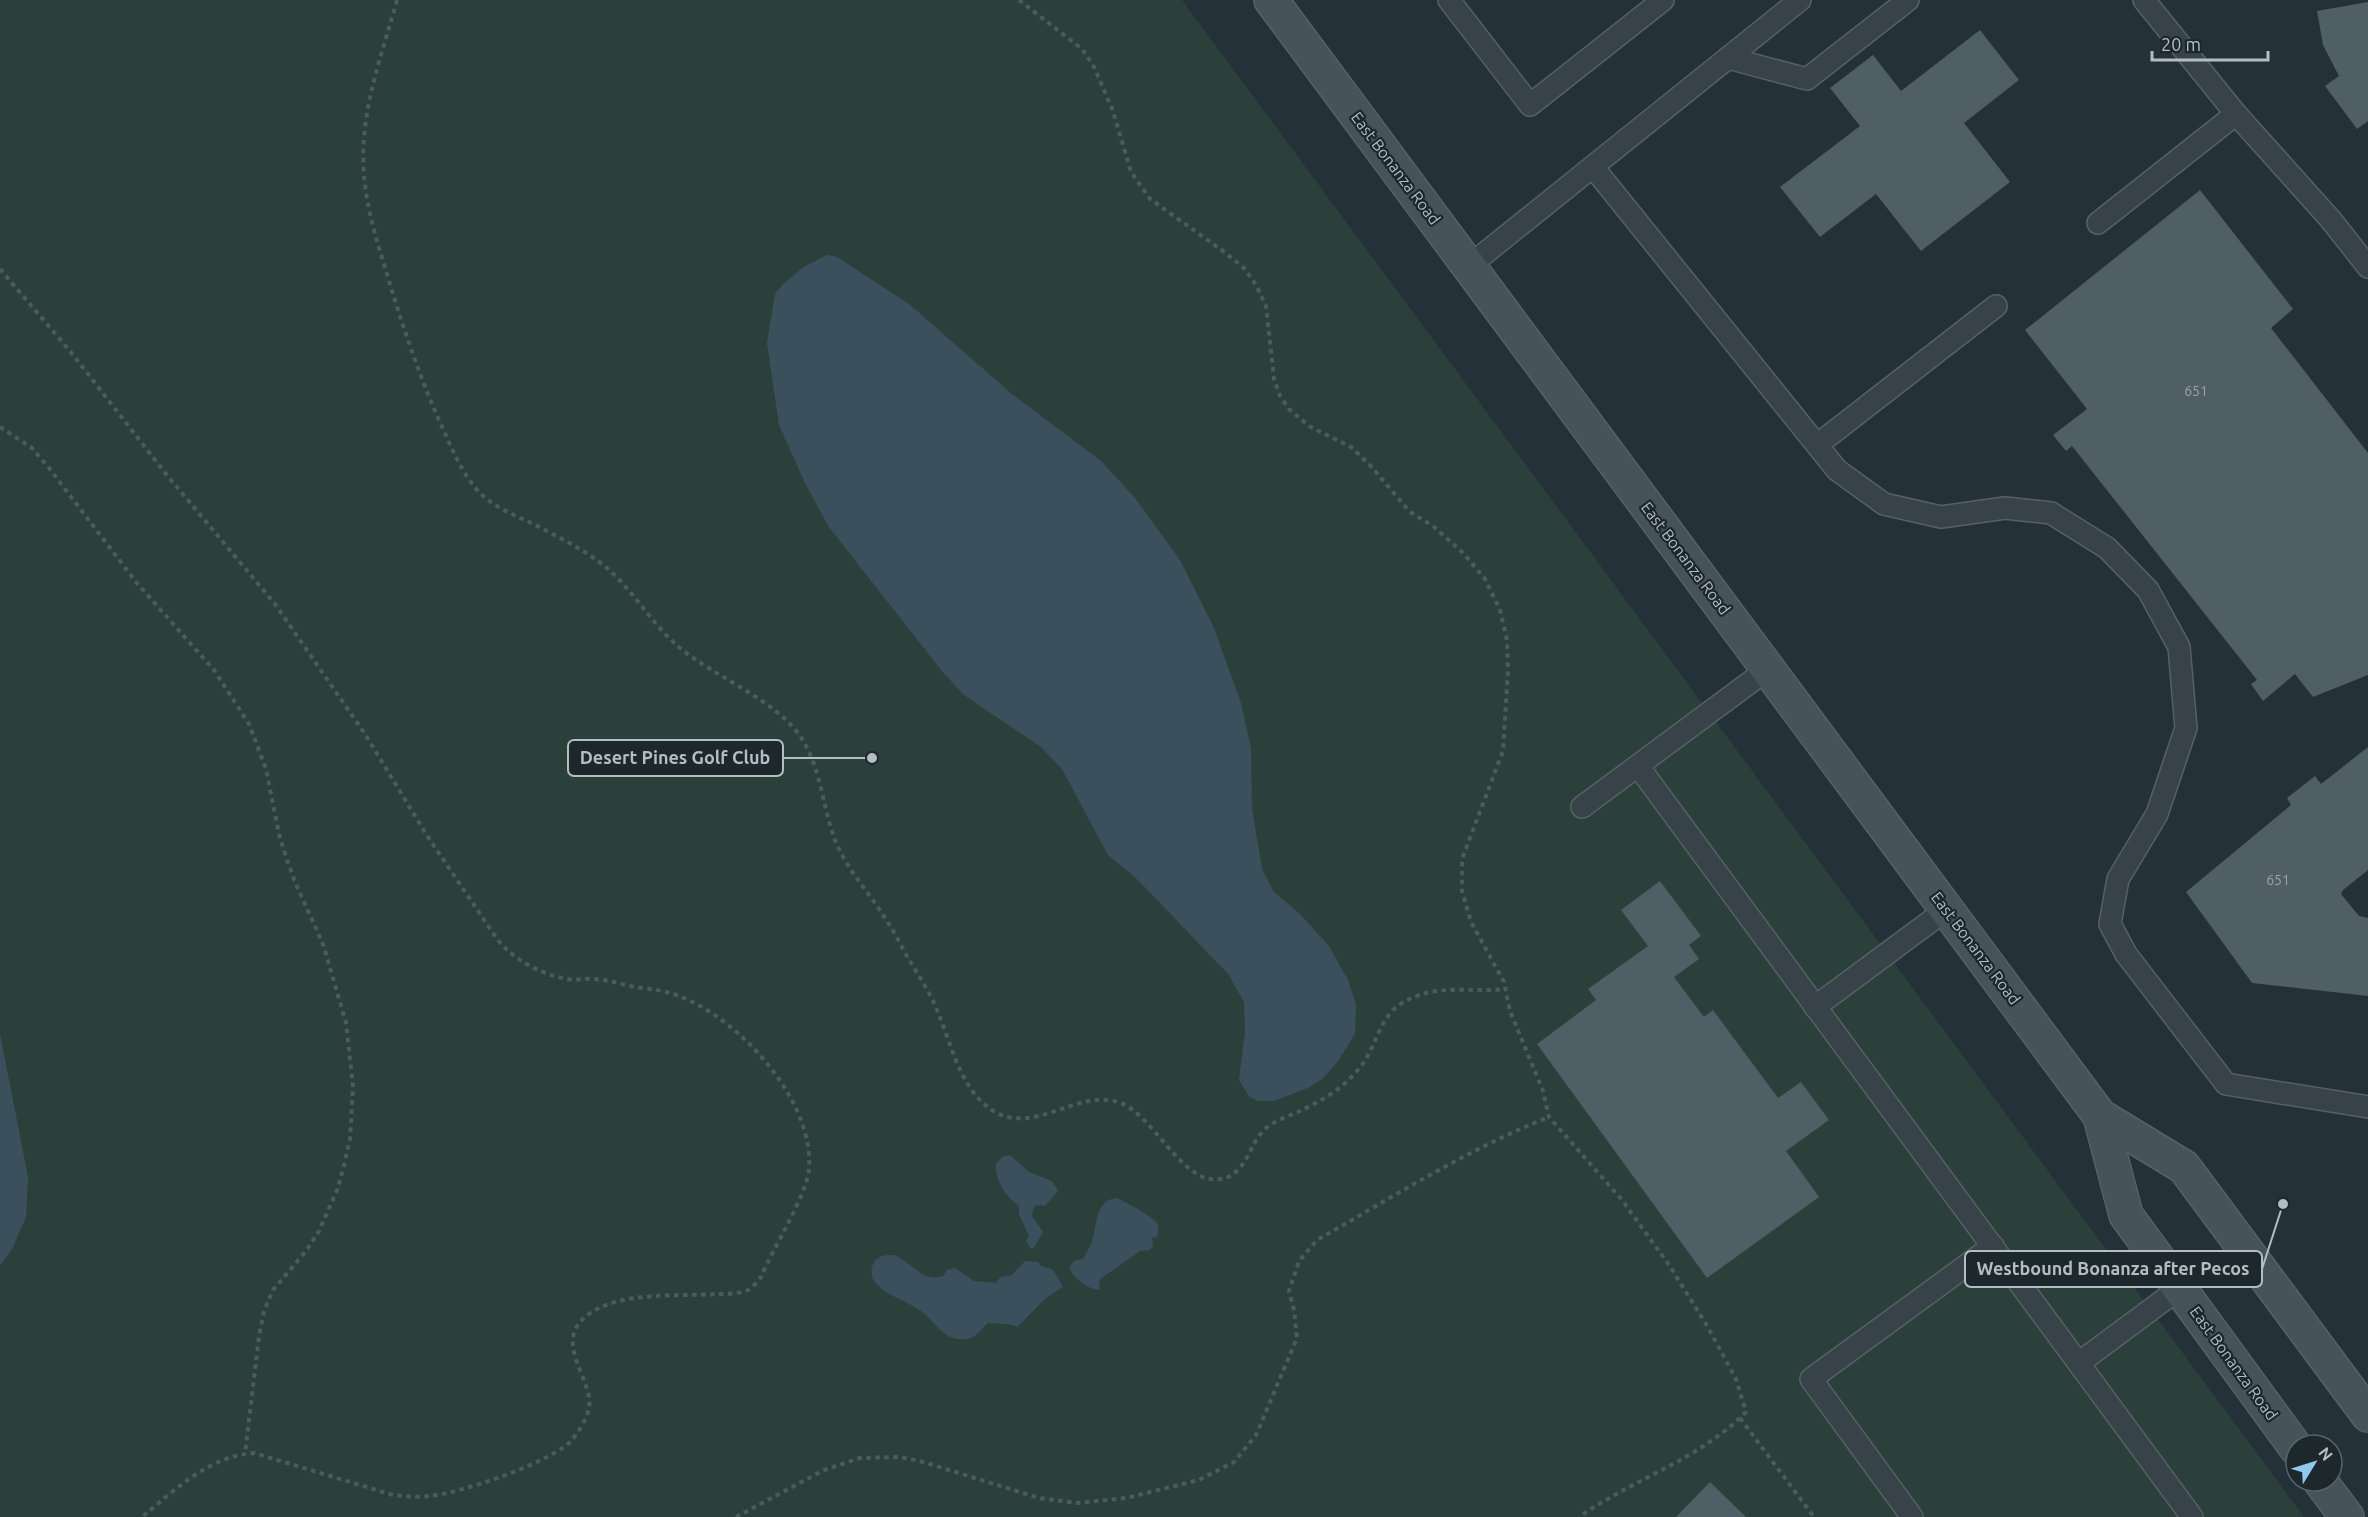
<svg xmlns="http://www.w3.org/2000/svg" width="2368" height="1517" viewBox="0 0 2368 1517" font-family="Ubuntu,sans-serif">
	<style>
		.green { fill: #2c403b }
		.water { fill: #3a515d }
		.building { fill: #505e66 }
		.lines { fill: none; stroke-linecap: round; stroke-linejoin: round }
		.lane-casing { stroke: #566166; stroke-width: 24 }
		.secondary-casing { stroke: #566166; stroke-width: 36 }
		.path { stroke: #4b5c5b; stroke-width: 4; stroke-dasharray: 4.5 4.5; stroke-linecap: butt }
		.lane { stroke: #384349; stroke-width: 21 }
		.secondary { stroke: #46535b; stroke-width: 33 }
		.labels { text-anchor: middle; stroke-width: 4.5; stroke-linejoin: round; paint-order: stroke }
		.number-label { font-size: 14px; fill: #9aa6ac }
		.street-label { font-size: 16px; fill: #b3bec4; stroke: #1d282d }
		.leader { fill: none; stroke: #b3bec4; stroke-width: 2 }
		.callout-dot { fill: #b3bec4; stroke: #1d282d; stroke-width: 2 }
		.callout { fill: #1d282d; stroke: #b3bec4; stroke-width: 2 }
		.callout-label { font-size: 18px; text-anchor: middle; font-weight: bold; fill: #b3bec4 }
	</style>
	<rect width="100%" height="100%" fill="#243138"/>
	<path class="green" d="M0 0H1182L2304 1517H0Z"/>
	<g class="water">
		<path d="M827 255 837 257 909 304 1013 395 1101 461 1135 498 1180 560 1214 628 1241 703 1251 749 1252 809 1262 869 1274 892 1300 914 1329 946 1348 980 1356 1004 1355 1034 1336 1064 1322 1079 1310 1087 1274 1101H1258L1249 1096 1239 1080 1245 1032 1244 1002 1229 975 1138 880 1108 855 1062 769 1041 747 964 695 941 670 829 527 805 483 779 425 767 343 775 294 782 285 805 266Z"/>
		<path d="M0 1034 28 1177 26 1217 12 1249 0 1265Z"/>
		<path d="M1010 1155 1029 1172 1052 1181 1058 1191 1045 1206 1037 1205 1033 1209 1032 1216 1043 1232 1033 1249 1030 1248 1026 1240 1029 1236 1019 1214V1206C1006 1196 994 1180 996 1163L1004 1156Z"/>
		<path d="M1116 1198C1123 1200 1153 1217 1157 1223 1159 1227 1158 1233 1157 1237L1152 1238 1153 1247 1149 1250 1140 1251 1100 1279 1099 1290C1085 1288 1076 1280 1069 1268L1074 1261 1083 1259C1086 1253 1090 1248 1092 1241 1097 1226 1095 1201 1116 1198Z"/>
		<path d="M893 1255C910 1260 923 1284 943 1276L947 1270 955 1268 974 1281 995 1283 1001 1277 1012 1275 1025 1261 1039 1262V1265L1053 1270 1063 1287 1046 1298 1017 1327C1010 1323 997 1324 988 1323 981 1329 976 1338 967 1339 941 1342 936 1320 918 1309 904 1299 863 1289 873 1264 876 1256 885 1255 893 1255Z"/>
	</g>
	<g class="building">
		<path d="M2368 2V121L2357 129 2325 86 2339 76 2323 45 2317 11Z"/>
		<path d="M1980 30 2019 80 1964 123 2010 182 1921 251 1876 194 1820 237 1780 187 1860 126 1830 88 1873 55 1901 91Z"/>
		<path d="M2200 190 2293 309 2271 328 2368 453V675L2313 697 2295 674 2263 701 2251 684 2257 680 2072 446 2066 451 2053 435 2087 409 2025 330Z"/>
		<path d="M2368 747V870L2343 890 2341 894 2359 916 2368 918V996L2252 983 2186 892 2291 805 2287 798 2315 776 2321 784Z"/>
		<path d="M1660 881 1701 936 1689 945 1699 959 1674 977 1704 1017 1713 1010 1778 1098 1801 1082 1829 1120 1786 1151 1819 1197 1707 1278 1537 1044 1596 1000 1588 989 1648 946 1621 910Z"/>
		<path d="M1710 1482 1746 1517H1676Z"/>
	</g>
	<g class="lines">
		<g class="lane-casing">
			<g id="lane">
				<path d="M1449 0 1530 105 1663 0"/>
				<path d="M1728 58 1807 79 1908 0"/>
				<path d="M2236 114 2331 220 2368 267"/>
				<path d="M1593 167 1837 470 1884 504 1941 517 2005 508 2051 513 2107 548 2148 590 2179 647 2186 728 2157 814 2118 879 2110 924 2126 954 2226 1084 2368 1107"/>
				<path d="M2098 223 2236 114 2144 0"/>
				<path d="M1469 266 1800 0"/>
				<path d="M1817 445 1996 306"/>
				<path d="M1638 766 2192 1517"/>
				<path d="M1582 807 1768 669"/>
				<path d="M1815 1007 1947 909"/>
				<path d="M2079 1363 2180 1288"/>
				<path d="M1912 1517 1811 1379 1993 1246"/>
			</g>
		</g>
		<g class="secondary-casing">
			<g id="secondary">
				<path d="M1271 0 2100 1116 2184 1167 2368 1415"/>
				<path d="M2100 1116 2126 1215 2296 1448"/>
				<path d="M2320 1481 2347 1517"/>
			</g>
		</g>
		<g class="path">
			<path d="M397 0C381 59 359 112 364 175 367 214 381 254 392 291 407 339 423 386 444 431 453 452 463 474 478 491 492 506 512 514 529 522 553 534 577 546 598 561 631 585 649 622 680 648 715 677 774 699 800 736 821 766 822 806 835 840 846 868 867 890 883 915 893 929 900 944 908 958 918 975 930 992 937 1010 952 1045 960 1091 995 1112 1036 1135 1080 1087 1121 1103 1152 1116 1180 1176 1211 1179 1246 1183 1247 1145 1265 1129 1275 1120 1289 1116 1300 1111 1321 1101 1342 1089 1357 1071 1375 1052 1378 1020 1399 1005 1434 982 1467 993 1506 989"/>
			<path d="M1019 0 1082 49 1094 67 1113 111 1131 172 1150 199 1223 251 1244 268 1256 285 1266 306 1274 379 1280 396 1289 409 1309 426 1351 447 1369 464 1410 512 1433 526 1463 553 1485 579 1500 610 1507 640 1508 670 1503 751 1462 859V891L1471 922 1504 982 1510 1011 1543 1091 1549 1117 1622 1200 1669 1265 1706 1324 1736 1379 1746 1412C1699 1460 1633 1479 1579 1517"/>
			<path d="M0 269 70 351 166 474 275 604 365 734 426 834 497 939C514 960 540 974 567 979 576 981 585 978 594 979 608 980 621 984 635 987 645 989 656 989 666 992 731 1008 815 1098 809 1169 807 1195 772 1250 761 1277 757 1281 753 1288 748 1290 739 1294 727 1294 717 1294 677 1297 615 1290 584 1318 554 1344 594 1381 589 1408 587 1419 577 1435 569 1443 545 1464 462 1493 429 1496 417 1498 405 1496 393 1495L254 1453C209 1456 175 1490 142 1517"/>
			<path d="M0 427 32 448 49 468 136 582 214 670 249 724 266 769 279 834 287 860 295 882 323 944 346 1023 353 1086 350 1139 344 1165 338 1188 319 1231 306 1251 273 1290 264 1311 259 1336 245 1454"/>
			<path d="M1740 1418 1814 1517"/>
			<path d="M736 1517 824 1470 860 1458 899 1457 920 1461 1039 1498 1077 1503 1126 1498 1199 1480 1234 1462 1256 1435 1297 1338 1294 1310 1289 1291 1299 1261 1317 1240C1393 1197 1468 1149 1549 1117"/>
		</g>
		<use href="#lane" class="lane"/>
		<use href="#secondary" class="secondary"/>
	</g>
	<g class="labels">
		<g class="number-label">
			<text x="2196" y="396">651</text>
			<text x="2278" y="885">651</text>
		</g>
		<g class="street-label">
			<text transform="translate(1396 168) rotate(53)" y="6">East Bonanza Road</text>
			<text transform="translate(1686 558) rotate(53)" y="6">East Bonanza Road</text>
			<text transform="translate(1976 948) rotate(53)" y="6">East Bonanza Road</text>
			<text transform="translate(2234 1363) rotate(54)" y="6">East Bonanza Road</text>
		</g>
	</g>
	<path class="leader" d="M872 758L783 758M2283 1204L2262 1269"/>
	<g class="callout-dot">
		<circle cx="872" cy="758" r="6"/>
		<circle cx="2283" cy="1204" r="6"/>
	</g>
	<g class="callout">
		<rect x="568" y="740" width="215" height="36" rx="6"/>
		<rect x="1965" y="1251" width="297" height="36" rx="6"/>
	</g>
	<g class="callout-label">
		<text x="675" y="764">Desert Pines Golf Club</text>
		<text x="2113" y="1275">Westbound Bonanza after Pecos</text>
	</g>
	<g transform="translate(2314 1463) rotate(52)"><circle r="28" fill="#1d282d" stroke="#596469" stroke-width="1.5"/>
	<path d="M0-4.5L10 22L0 15L-10 22Z" fill="#91c9ec"/>
	<text y="-9" font-size="16" font-weight="bold" text-anchor="middle" fill="#b3bec4">N</text>
	</g>
	<path d="M2152 51v9h116v-9" fill="none" stroke="#b3bec4" stroke-width="3"/>
	<text x="2161" y="51" font-size="18" fill="#b3bec4" stroke="#1d282d" stroke-width="4.5" paint-order="stroke">20 m</text>
</svg>
